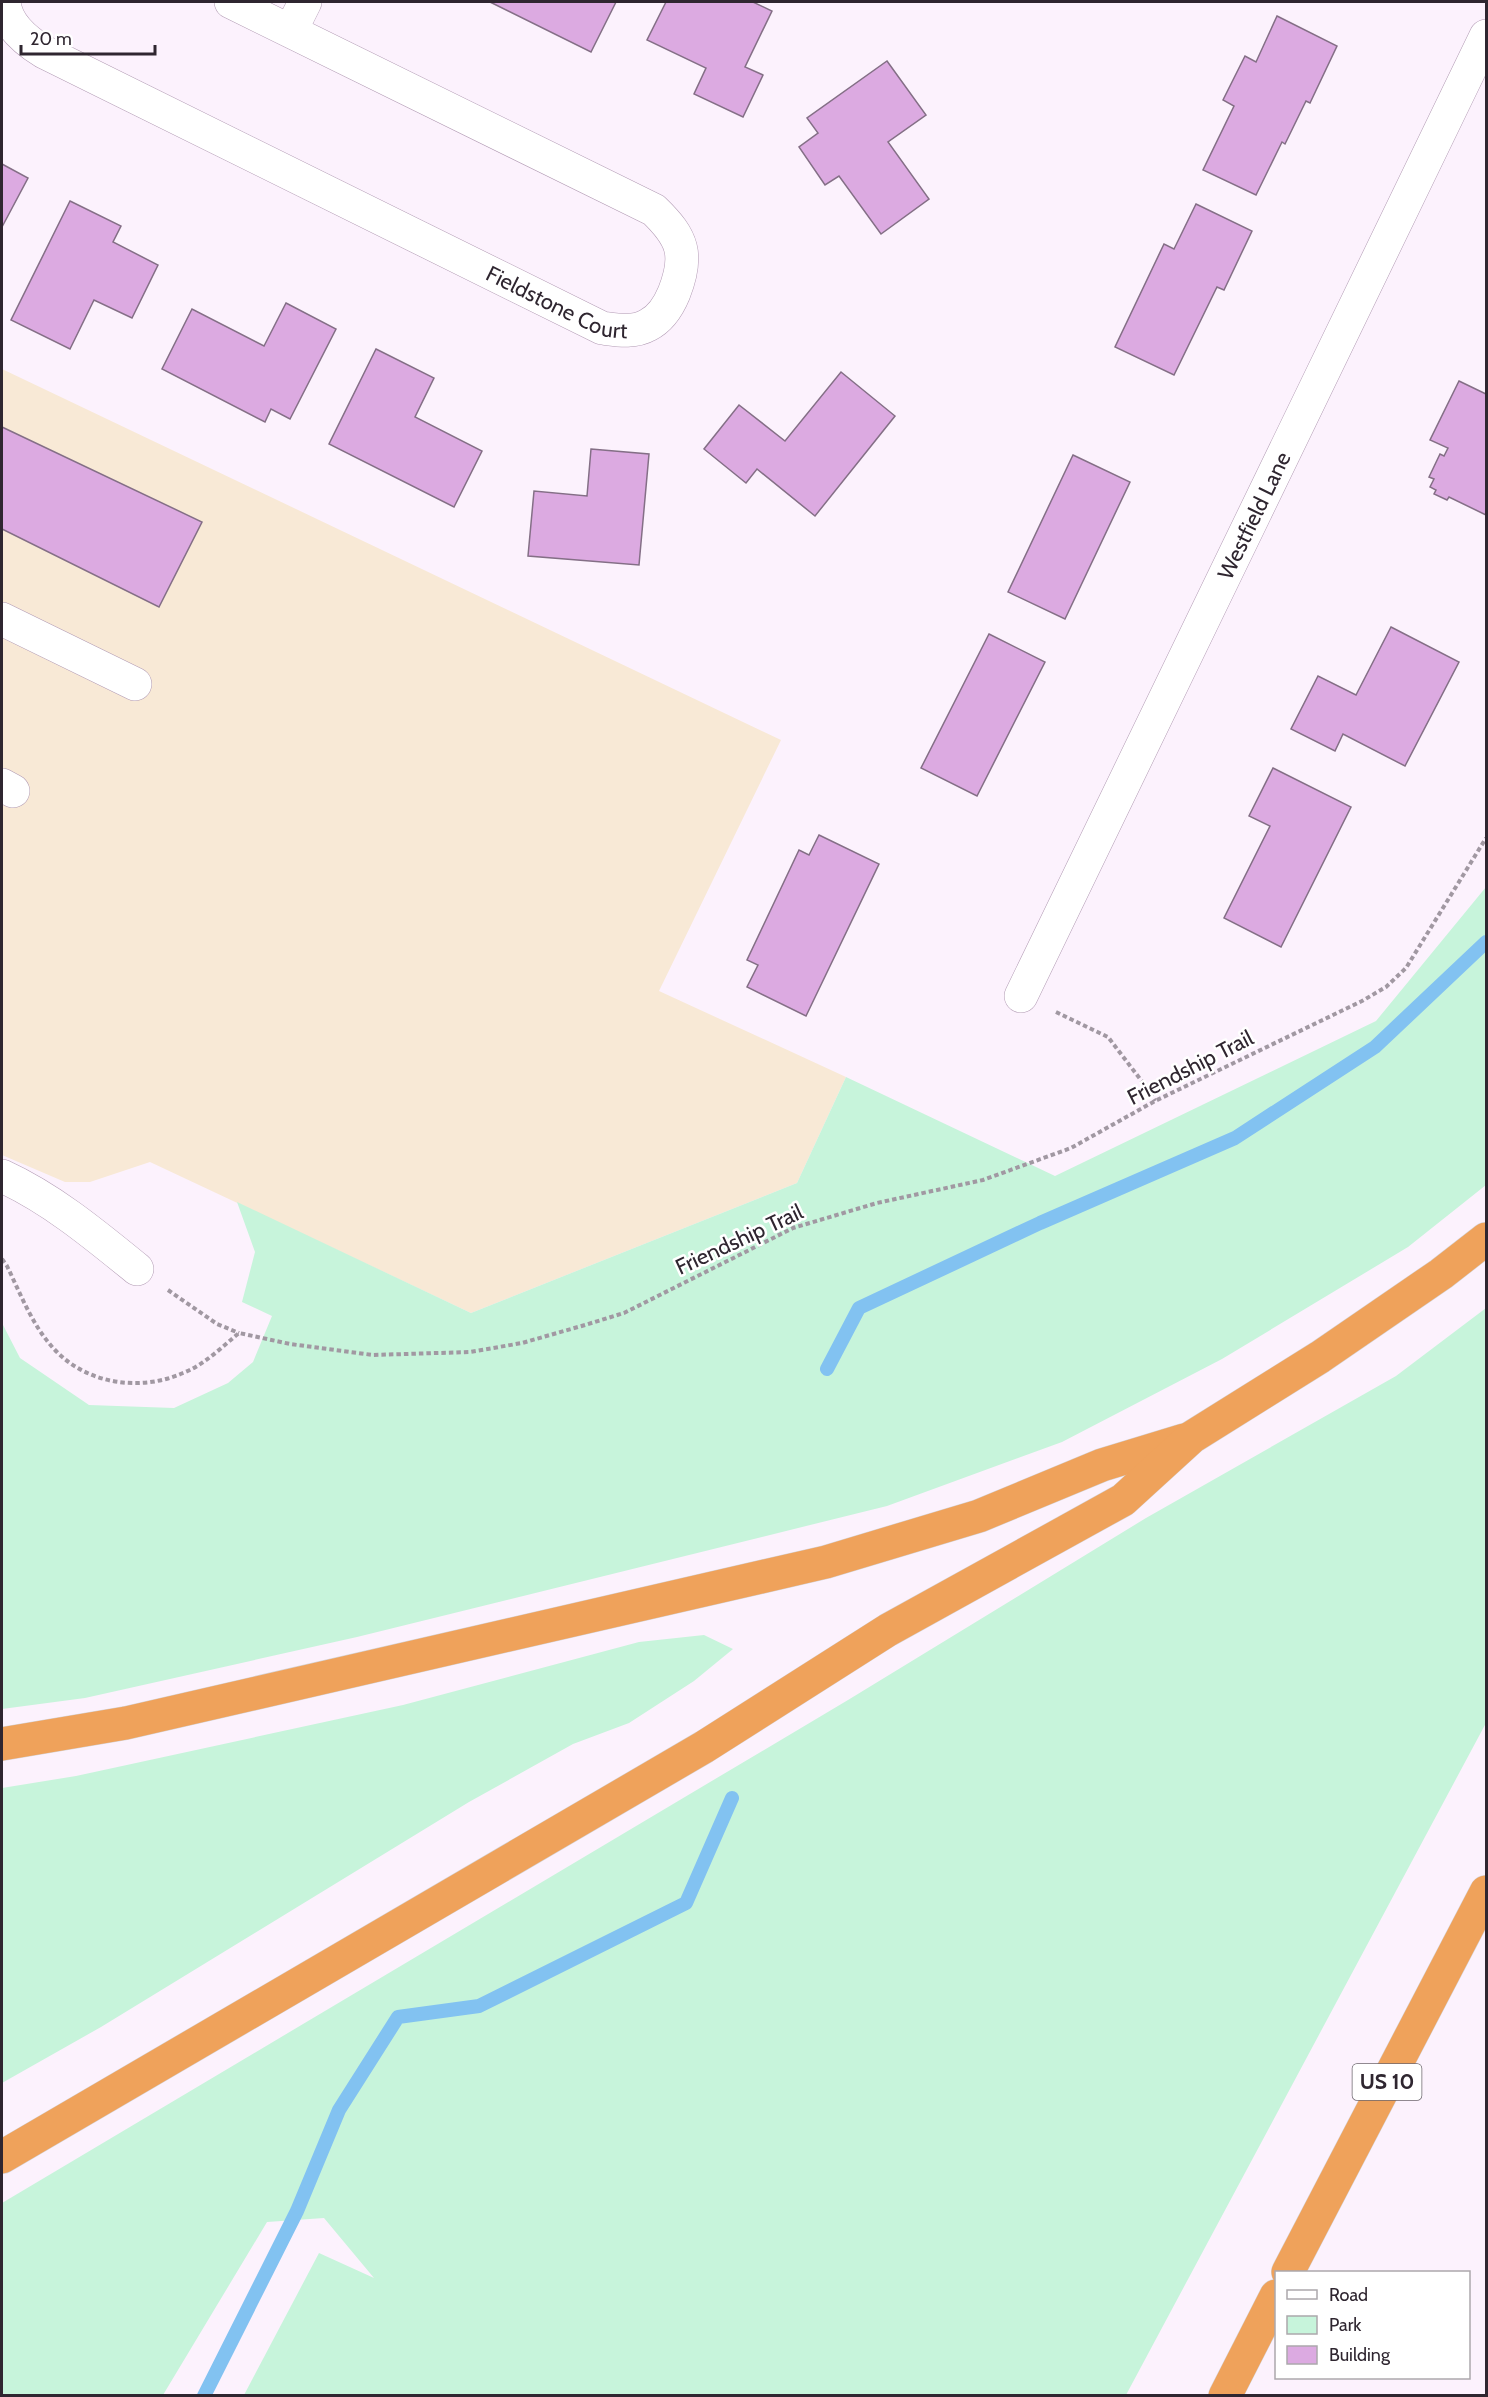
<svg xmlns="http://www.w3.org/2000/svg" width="1488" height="2397" viewBox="0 0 1488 2397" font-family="Cabin,sans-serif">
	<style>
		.commercial { fill: #f8e9d6 }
		.green { fill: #c7f4db }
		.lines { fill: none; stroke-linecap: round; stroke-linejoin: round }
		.stream { stroke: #82c2f1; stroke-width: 14 }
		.building { fill: #dcaae1; stroke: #846f86; stroke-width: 1.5 }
		.minor-casing { stroke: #b29bb4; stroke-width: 34 }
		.highway-casing { stroke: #d5d4d6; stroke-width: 34 }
		.path { stroke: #a198a2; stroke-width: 4; stroke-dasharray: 4.5 3; stroke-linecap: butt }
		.minor { stroke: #fff; stroke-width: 33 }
		.highway { stroke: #efa25b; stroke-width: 33 }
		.labels { text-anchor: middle; stroke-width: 5; stroke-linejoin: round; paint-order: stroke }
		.shield { fill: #fff; stroke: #6d676e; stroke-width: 1.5 }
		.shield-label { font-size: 21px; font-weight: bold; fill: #2f2630 }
		.street-label { font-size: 22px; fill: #2f2630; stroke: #fff }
	</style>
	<rect width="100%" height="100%" fill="#fcf2fd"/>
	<path class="commercial" d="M2 369 781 740 659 991 846 1077 797 1183 471 1313 150 1162 90 1182H65L2 1155Z"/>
	<g class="green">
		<path d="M1486 887V1185L1408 1247 1222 1359 1062 1442 887 1506 357 1637 85 1698 2 1709V1323L20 1358 89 1405 174 1408 228 1383 253 1362 272 1316 242 1302 255 1252 237 1202 471 1313 797 1183 846 1077 1055 1176 1376 1021Z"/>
		<path d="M1486 1308V1723L1126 2395H244L319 2253 374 2278 324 2218 267 2222 163 2395H2V2203L848 1700 1146 1518 1396 1376Z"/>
		<path d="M704 1635 733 1649 694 1681 629 1723 573 1744 469 1802 101 2027 2 2083V1788L76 1776 403 1705 639 1642Z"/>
	</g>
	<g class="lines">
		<g class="stream">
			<path d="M827 1369 859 1308 1040 1223 1235 1138 1375 1047 1486 942"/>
			<path d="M204 2396 297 2211 339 2110 398 2017 479 2006 686 1903 732 1798"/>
		</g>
	</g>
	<g class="building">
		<path d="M490 2H616L591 52Z"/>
		<path d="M666 2H753L772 11 745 67 763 75 743 117 694 94 706 68 647 40Z"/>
		<path d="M1277 16 1337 46 1310 103 1306 101 1285 144 1282 142 1256 195 1203 170 1234 106 1223 100 1245 56 1256 62Z"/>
		<path d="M887 61 926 115 888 142 929 199 881 234 839 176 825 185 799 147 818 133 807 118Z"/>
		<path d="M2 164 28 178 2 227Z"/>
		<path d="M70 201 121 226 113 242 158 265 132 318 94 300 70 349 11 320Z"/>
		<path d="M1196 204 1252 231 1224 290 1217 287 1174 375 1115 347 1164 244 1174 249Z"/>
		<path d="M286 303 336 329 290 419 271 409 265 422 162 369 192 309 264 346Z"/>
		<path d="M376 349 434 378 415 417 482 451 454 507 329 444Z"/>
		<path d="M841 372 895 416 815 516 757 469 746 483 704 449 739 405 785 441Z"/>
		<path d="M1459 381 1486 394V515L1449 497 1447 500 1434 494 1436 490 1430 487 1434 479 1429 477 1440 454 1444 456 1448 448 1430 440Z"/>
		<path d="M2 427 202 522 159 607 2 529Z"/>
		<path d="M591 449 649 454 639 565 528 556 534 491 587 496Z"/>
		<path d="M1073 455 1130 482 1065 619 1008 592Z"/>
		<path d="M1391 627 1459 662 1405 766 1343 734 1335 751 1291 729 1318 676 1356 695Z"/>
		<path d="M989 634 1045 662 977 796 921 768Z"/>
		<path d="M1273 768 1351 807 1281 947 1224 918 1270 826 1249 816Z"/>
		<path d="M819 835 879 864 806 1016 747 987 758 965 747 960 799 850 809 855Z"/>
	</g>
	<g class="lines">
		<g class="minor-casing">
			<g id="minor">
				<path id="s1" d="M4 2C6 25 26 41 44 52L602 328C618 330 634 333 648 325 660 319 669 305 674 293 689 255 683 238 654 210L231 2"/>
				<path d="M291 30 305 2"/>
				<path d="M2 619 135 684"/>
				<path d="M2 785 13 791"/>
				<path id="s2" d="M1021 996 1486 36"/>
				<path d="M2 1176C52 1199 94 1234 137 1269"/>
			</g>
		</g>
		<g class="highway-casing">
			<g id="highway">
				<path d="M2 1744 126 1723 826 1562 979 1516 1102 1465 1184 1440"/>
				<path d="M2 2157 704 1747 888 1630 1123 1500 1192 1437 1320 1357 1441 1274 1486 1239"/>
				<path d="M1288 2272 1486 1892"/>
				<path d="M1225 2396 1276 2296"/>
			</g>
		</g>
		<g class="path">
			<path d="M1056 1012 1108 1037 1147 1088 1155 1101"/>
			<path d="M2 1259 7 1266C21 1295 33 1327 55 1350 87 1384 140 1392 183 1373 204 1365 222 1347 239 1333L290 1344 373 1355 470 1352 522 1343 585 1325 624 1313 793 1228 877 1203 983 1180 1071 1148 1155 1101 1362 1001 1386 987 1406 968 1486 838"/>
			<path d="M168 1290 217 1324 239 1333"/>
		</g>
		<use href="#minor" class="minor"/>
		<use href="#highway" class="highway"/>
	</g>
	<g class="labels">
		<rect class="shield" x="1352.5" y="2064" width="69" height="36" rx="4.5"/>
		<g class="shield-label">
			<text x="1387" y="2089">US 10</text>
		</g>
		<g class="street-label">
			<text dy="8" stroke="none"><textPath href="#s1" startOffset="638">Fieldstone Court</textPath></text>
			<text dy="8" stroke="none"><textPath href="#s2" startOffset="534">Westfield Lane</textPath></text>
			<text transform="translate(1190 1067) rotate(-27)" y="8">Friendship Trail</text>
			<text transform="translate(739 1239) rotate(-25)" y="8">Friendship Trail</text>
		</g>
	</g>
	<rect width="1488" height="2397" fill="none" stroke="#2f2630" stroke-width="6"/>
	<rect x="1275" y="2271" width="195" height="108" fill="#ffffff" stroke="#aca8ac" stroke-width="1.5"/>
	<rect x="1287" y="2290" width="30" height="9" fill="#ffffff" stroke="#aca8ac" stroke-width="1.5"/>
	<text x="1329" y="2301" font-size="18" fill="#2f2630">Road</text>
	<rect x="1287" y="2316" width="30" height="18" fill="#c7f4db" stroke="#aca8ac" stroke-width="1.5"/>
	<text x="1329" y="2331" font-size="18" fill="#2f2630">Park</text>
	<rect x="1287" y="2346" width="30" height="18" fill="#dcaae1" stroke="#aca8ac" stroke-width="1.5"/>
	<text x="1329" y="2361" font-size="18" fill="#2f2630">Building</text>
	<path d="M21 45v9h134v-9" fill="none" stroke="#2f2630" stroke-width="3"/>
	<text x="30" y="45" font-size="18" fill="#2f2630" stroke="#ffffff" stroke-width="4.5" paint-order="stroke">20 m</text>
</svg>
